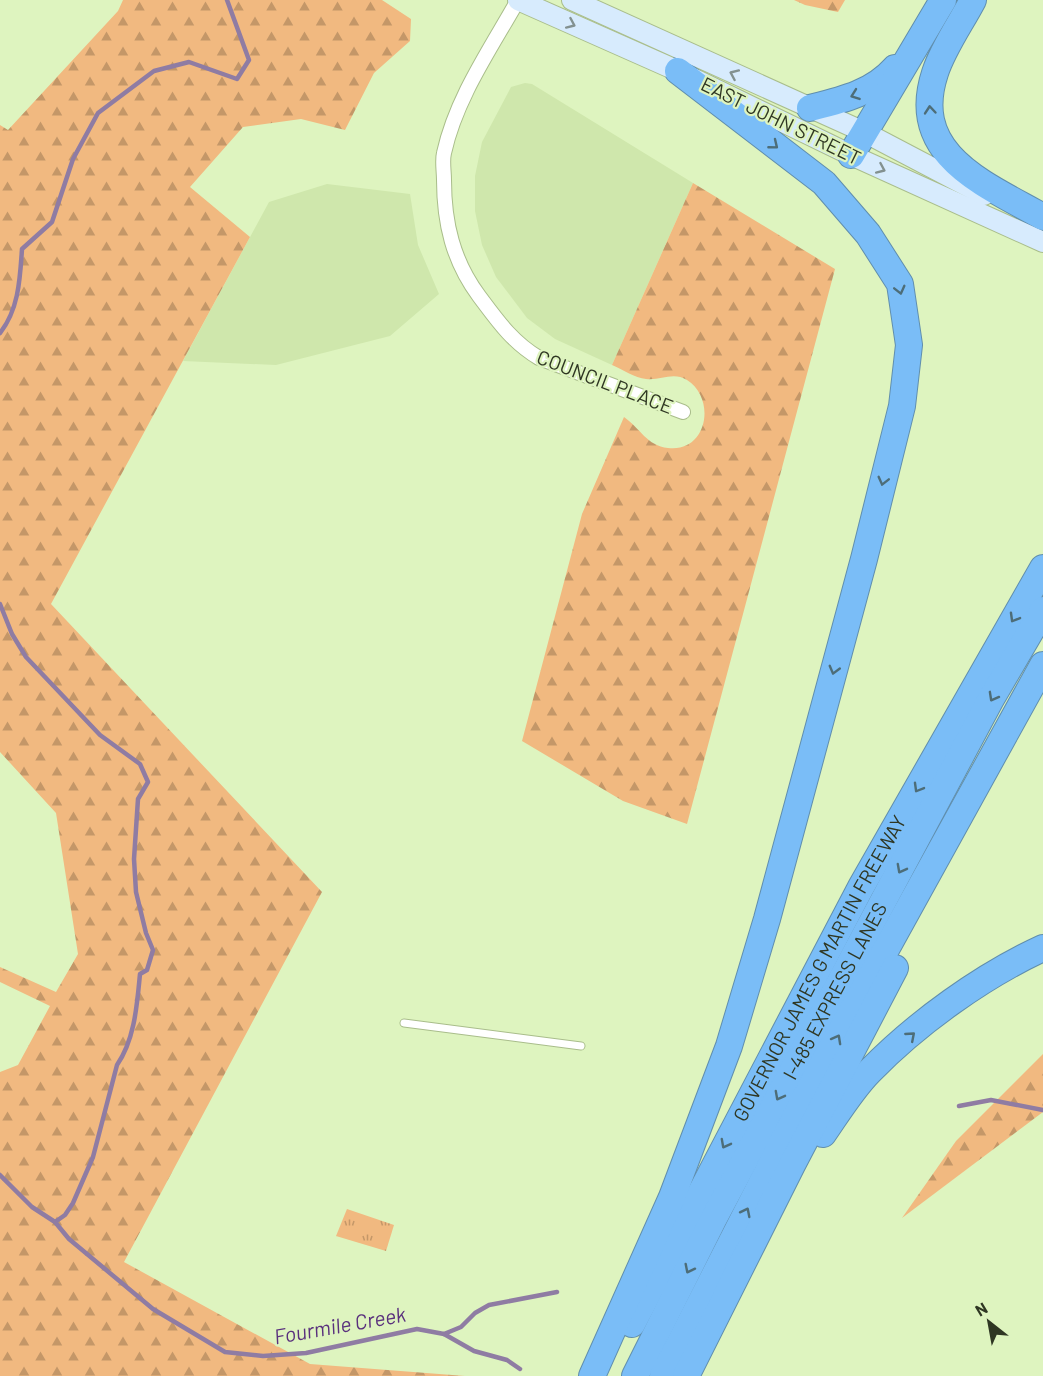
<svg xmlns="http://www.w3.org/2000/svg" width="1043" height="1376" viewBox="0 0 1043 1376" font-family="Barlow,sans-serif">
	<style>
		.built { fill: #cfe7ac }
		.forest { fill: url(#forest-firs) }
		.park { fill: url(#park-tufts) }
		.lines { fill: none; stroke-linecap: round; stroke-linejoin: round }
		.stream { stroke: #8f7ca3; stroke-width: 4.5 }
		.service-casing { stroke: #a9bd8b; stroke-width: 9 }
		.minor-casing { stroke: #a9bd8b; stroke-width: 16 }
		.secondary-casing { stroke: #a9bd8b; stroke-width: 22 }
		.motorway-casing { stroke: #608ead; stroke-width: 28 }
		.service { stroke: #fff; stroke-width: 7 }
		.minor { stroke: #fff; stroke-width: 14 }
		.secondary { stroke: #d7ebfd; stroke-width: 20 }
		.motorway { stroke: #7abdf7; stroke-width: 26 }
		.oneway { stroke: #839190 }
		.oneway2 { stroke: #4d6d78 }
		.labels { text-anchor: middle; stroke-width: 4.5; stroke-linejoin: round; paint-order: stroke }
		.street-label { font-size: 20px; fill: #2f3723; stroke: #def4bf }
		.water-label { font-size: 21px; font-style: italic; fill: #59307d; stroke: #def4bf }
	</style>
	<defs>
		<pattern id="forest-firs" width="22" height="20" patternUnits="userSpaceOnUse" patternTransform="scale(1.5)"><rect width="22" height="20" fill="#f1b980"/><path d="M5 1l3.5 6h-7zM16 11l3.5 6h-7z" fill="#c49768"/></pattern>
		<pattern id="park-tufts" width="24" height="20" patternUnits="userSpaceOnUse" patternTransform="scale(1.5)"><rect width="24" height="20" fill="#f1b980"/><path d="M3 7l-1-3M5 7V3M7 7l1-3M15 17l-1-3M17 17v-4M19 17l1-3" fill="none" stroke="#c49768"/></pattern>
	</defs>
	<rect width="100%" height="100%" fill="#def4bf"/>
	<g class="built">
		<path d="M525 83 532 84 693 183 612 365 555 339 527 318 496 277 482 245 475 211V176L482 142 511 87Z"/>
		<path d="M327 184 410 194 418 245 439 294 390 336 276 365 183 361 269 202Z"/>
	</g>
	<g class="forest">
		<path d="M123 0H382L411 19 410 41 374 73 345 130 301 119 243 127 190 187 250 237 51 604 322 892 124 1262 310 1364 465 1376H0V1072L18 1065 50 1006 0 982V967L56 992 78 954 56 813 0 752V125L8 130 118 11Z"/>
		<path d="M794 0H845L838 12 805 5Z"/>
		<path d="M693 183 835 269 687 824 623 801 522 741 582 514 624 417C640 428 647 446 668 448 707 453 717 399 687 380 673 371 660 381 646 379 635 378 622 369 612 365Z"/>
		<path d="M1043 1054V1112L902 1218 956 1141Z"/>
	</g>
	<path class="park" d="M347 1209 394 1225 386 1251 336 1236Z"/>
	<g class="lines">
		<g class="stream">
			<path d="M0 333C19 309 20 278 22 249L52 222 73 159 98 113 154 71 189 62 237 79 249 60 227 0"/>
			<path d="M0 604 12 634 26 657 100 735 140 764 148 782 138 799 134 859 136 892 146 933 153 950 147 970 140 974C137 1004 135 1039 117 1065L93 1157 73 1203 65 1215 55 1222"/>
			<path d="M959 1106 991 1100 1043 1110"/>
			<path d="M0 1175 32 1207 55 1222 69 1239 153 1309 225 1352 263 1356 306 1353 417 1329 444 1334 461 1327 475 1313 489 1305 557 1292"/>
			<path d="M444 1334 474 1351 507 1360 520 1369"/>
		</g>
		<g class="service-casing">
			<path id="service" d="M404 1023 581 1046"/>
		</g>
		<g class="minor-casing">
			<path id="minor" d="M518 0C491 48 456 98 444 153 442 161 444 171 444 180 444 223 453 261 479 296 497 320 512 342 539 358L683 412"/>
		</g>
		<g class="secondary-casing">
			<g id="secondary">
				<path d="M518 0 678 71 851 155 1043 242"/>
				<path d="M572 0 864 132 984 195"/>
			</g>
		</g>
		<g class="motorway-casing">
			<g id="motorway">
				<path d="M973 0C961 23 943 48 935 73 908 155 985 184 1043 217"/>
				<path d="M810 108C842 100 873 93 895 68"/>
				<path d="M851 155 943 0"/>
				<path d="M823 1134C837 1114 852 1089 870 1071 917 1023 982 976 1043 948"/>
				<path id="s1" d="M632 1324 861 887 1043 568"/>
				<path d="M592 1376 672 1197 729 1046 767 919 864 559 902 406 909 345 900 284 868 234 824 183 678 71"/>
				<path id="s2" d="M635 1376 713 1220 991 699 1043 610"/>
				<path d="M663 1376 821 1067 1043 665"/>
				<path d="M686 1376 792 1165 895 968"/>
			</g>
		</g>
		<use href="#service" class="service"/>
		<use href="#minor" class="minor"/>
		<use href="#secondary" class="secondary"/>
		<use href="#motorway" class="motorway"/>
	</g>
	<defs><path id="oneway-chevron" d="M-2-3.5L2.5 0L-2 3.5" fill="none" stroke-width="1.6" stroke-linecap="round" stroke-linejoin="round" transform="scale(1.5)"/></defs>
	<g class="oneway">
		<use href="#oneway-chevron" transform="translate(571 24) rotate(24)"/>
		<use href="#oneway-chevron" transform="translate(734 74) rotate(-156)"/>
		<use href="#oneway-chevron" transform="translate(881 169) rotate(24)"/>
	</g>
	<g class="oneway2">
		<use href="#oneway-chevron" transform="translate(855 95) rotate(160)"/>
		<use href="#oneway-chevron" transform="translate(930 110) rotate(-95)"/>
		<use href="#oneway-chevron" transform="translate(774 145) rotate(39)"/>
		<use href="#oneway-chevron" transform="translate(900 290) rotate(76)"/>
		<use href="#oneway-chevron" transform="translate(883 481) rotate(104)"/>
		<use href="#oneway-chevron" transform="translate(1014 618) rotate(120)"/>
		<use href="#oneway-chevron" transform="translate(834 670) rotate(105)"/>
		<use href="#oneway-chevron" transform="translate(993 697) rotate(119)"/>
		<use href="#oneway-chevron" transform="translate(918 788) rotate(120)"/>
		<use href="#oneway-chevron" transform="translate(901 869) rotate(118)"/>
		<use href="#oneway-chevron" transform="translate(911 1036) rotate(-41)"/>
		<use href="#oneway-chevron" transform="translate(837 1039) rotate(-61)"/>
		<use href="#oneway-chevron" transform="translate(779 1096) rotate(118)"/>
		<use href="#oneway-chevron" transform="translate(725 1144) rotate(118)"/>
		<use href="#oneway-chevron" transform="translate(746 1212) rotate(-63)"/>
		<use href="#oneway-chevron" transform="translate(689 1269) rotate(117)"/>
	</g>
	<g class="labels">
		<g class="street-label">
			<text transform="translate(781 121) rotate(26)" y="7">EAST JOHN STREET</text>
			<text transform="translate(605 382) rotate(21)" y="7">COUNCIL PLACE</text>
			<text dy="7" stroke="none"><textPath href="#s1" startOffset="402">GOVERNOR JAMES G MARTIN FREEWAY</textPath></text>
			<text dy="7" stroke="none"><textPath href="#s2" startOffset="434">I-485 EXPRESS LANES</textPath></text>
		</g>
		<g class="water-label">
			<text transform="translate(340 1326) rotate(-10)" y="7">Fourmile Creek</text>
		</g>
	</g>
	<g transform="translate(989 1322) rotate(329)" stroke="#def4bf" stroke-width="4.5" paint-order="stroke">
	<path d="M0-4.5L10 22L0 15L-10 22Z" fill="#2f3723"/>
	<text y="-9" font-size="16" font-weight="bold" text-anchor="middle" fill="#2f3723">N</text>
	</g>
</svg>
